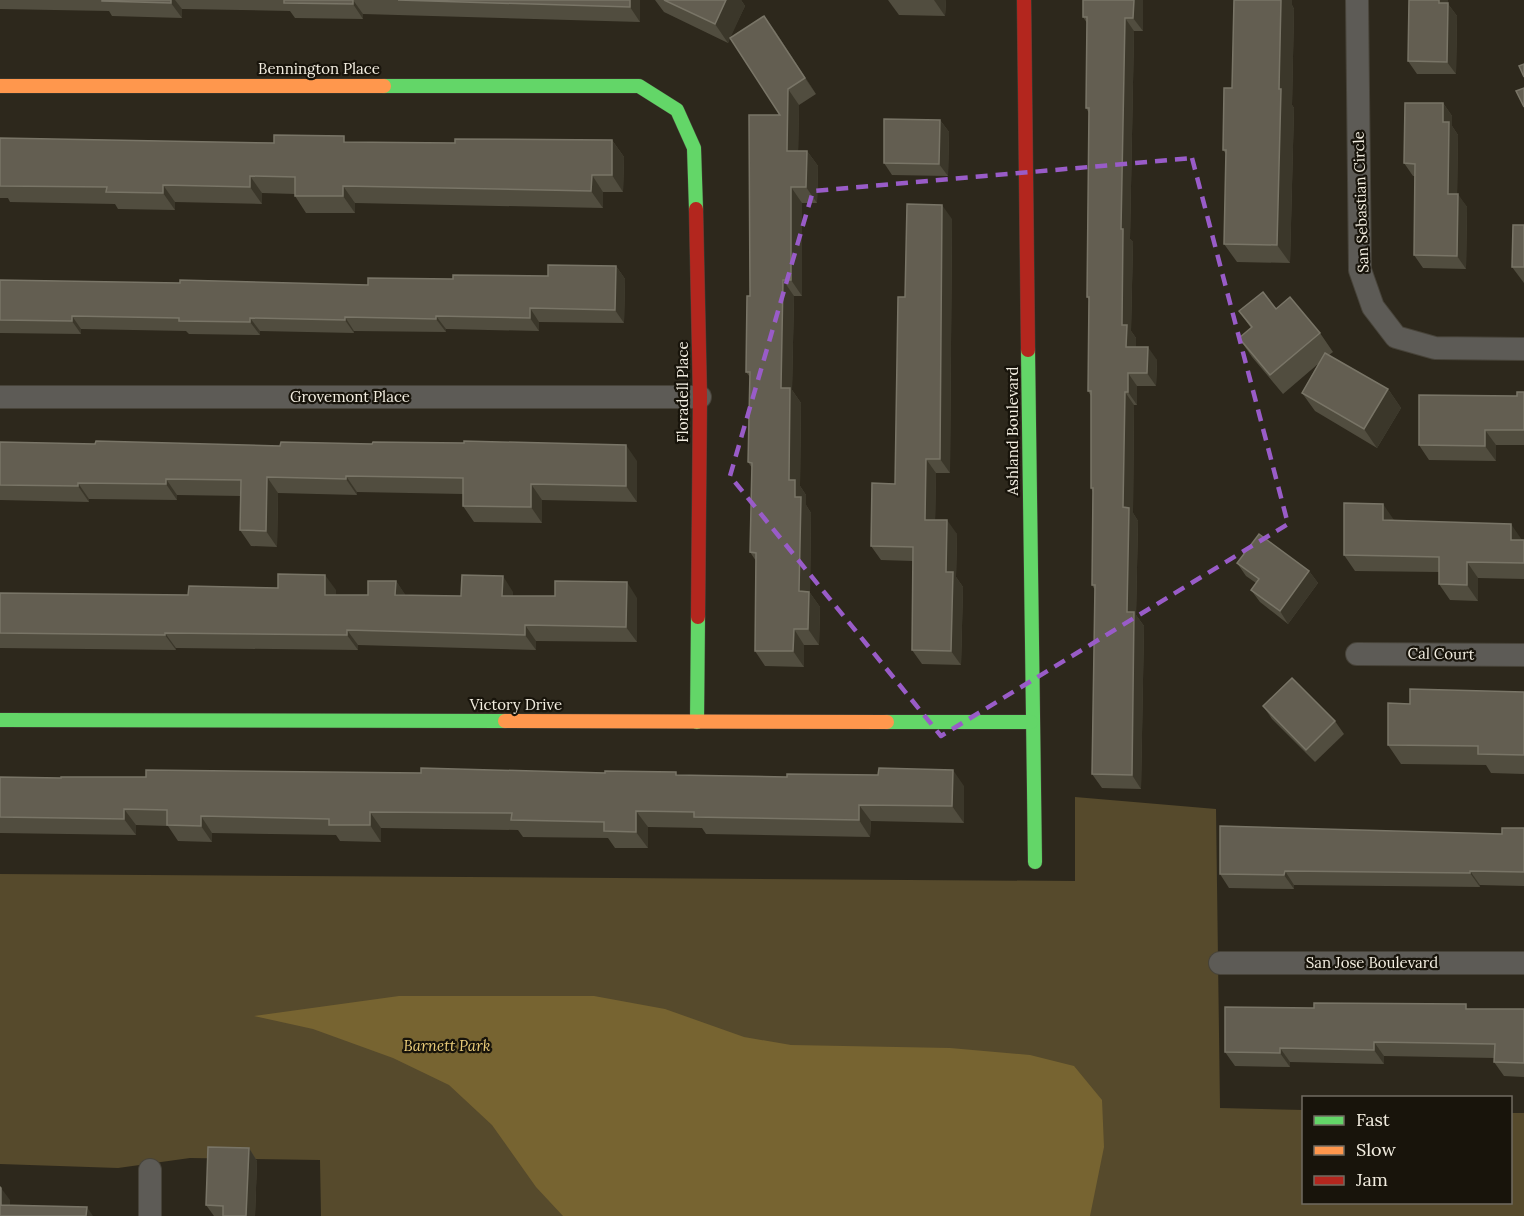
<svg xmlns="http://www.w3.org/2000/svg" width="1524" height="1216" viewBox="0 0 1524 1216" font-family="Lora,serif">
	<style>
		.green { fill: #564a2c }
		.water { fill: #776431 }
		.lines { fill: none; stroke-linecap: round; stroke-linejoin: round }
		.street-casing { stroke: #474339; stroke-width: 24 }
		.fast-casing { stroke: #474339; stroke-width: 15 }
		.slow-casing { stroke: #474339; stroke-width: 15 }
		.jam-casing { stroke: #474339; stroke-width: 15 }
		.street { stroke: #5d5b56; stroke-width: 22 }
		.fast { stroke: #63d668; stroke-width: 14 }
		.slow { stroke: #ff974d; stroke-width: 14 }
		.jam { stroke: #b3261e; stroke-width: 14 }
		.wall { fill: #514d3f }
		.shaded-wall { fill: #3b372a }
		.building { fill: #635e51; stroke: #797567; stroke-width: 1.5 }
		.marked { fill: none; stroke: #995cc8; stroke-width: 4.5; stroke-dasharray: 12 8; stroke-linejoin: round }
		.labels { text-anchor: middle; stroke-width: 4.5; stroke-linejoin: round; paint-order: stroke }
		.street-label { font-size: 15px; fill: #f3eee1; stroke: #18140b }
		.park-label { font-size: 15px; font-style: italic; fill: #eacc79; stroke: #18140b }
	</style>
	<rect width="100%" height="100%" fill="#2d281c"/>
	<path class="green" d="M1075 797 1216 809 1220 1108 1303 1110 1304 1202H1510L1511 1113H1524V1216H321L320 1160 190 1158 118 1168 0 1164V874L1075 881Z"/>
	<path class="water" d="M399 996H594L665 1009 744 1037 791 1045 950 1048 1030 1055 1074 1066 1102 1100 1104 1147 1090 1216H563L536 1187 492 1125 449 1085 393 1058 313 1029 254 1016Z"/>
	<g class="lines">
		<g class="street-casing">
			<g id="street">
				<path d="M1357 0 1360 270 1373 307 1396 337 1435 348 1524 349"/>
				<path d="M0 397H700"/>
				<path d="M1357 654 1524 655"/>
				<path d="M1220 963H1524"/>
				<path d="M150 1216V1170"/>
			</g>
		</g>
		<g class="fast-casing">
			<g id="fast">
				<path d="M384 86H639L677 110 694 148 696 209"/>
				<path d="M1028 350 1035 862"/>
				<path d="M0 720 505 721"/>
				<path d="M697 722 698 617"/>
				<path d="M887 722H1031"/>
			</g>
		</g>
		<g class="slow-casing">
			<g id="slow">
				<path d="M0 86H384"/>
				<path d="M505 721 887 722"/>
			</g>
		</g>
		<g class="jam-casing">
			<g id="jam">
				<path d="M1024 0 1028 350"/>
				<path d="M696 209 700 397 698 617"/>
			</g>
		</g>
		<use href="#street" class="street"/>
		<use href="#fast" class="fast"/>
		<use href="#slow" class="slow"/>
		<use href="#jam" class="jam"/>
	</g>
	<g class="wall">
		<path d="M0 0H640V22L363 14V19L295 18 290 11 182 9V18L112 16 109 11 0 9Z"/>
		<path d="M655 0H741L745 6 730 37 775 31 816 94 799 105 798 151H807L818 166 817 203H802V296H794L792 390 801 403 800 486 806 495V505L811 513 810 593 820 607 819 645H804V667L765 666 755 651 756 561 750 552 752 468 748 462 750 377 746 372 750 296 780 115 730 38 728 43 664 12Z"/>
		<path d="M888 0H946L945 16 899 15Z"/>
		<path d="M1083 0H1143V31H1134L1130 239 1133 242 1131 331 1136 338V347L1157 360 1156 386H1137V405H1134L1133 513 1138 521 1136 615 1144 626 1141 789 1102 788 1092 774 1095 590 1092 585 1093 492 1091 488V396L1088 391 1089 300 1087 297 1089 113 1086 108 1087 23 1083 17Z"/>
		<path d="M1409 0H1448V4L1457 16 1456 74H1417L1408 61Z"/>
		<path d="M1292 5 1294 9 1292 105 1294 108 1290 263 1237 262 1224 244 1226 154 1223 150 1232 88Z"/>
		<path d="M1443 103 1452 116V126L1458 135 1457 194 1467 207 1466 269 1423 268 1414 255 1415 176H1413L1404 163Z"/>
		<path d="M940 120 949 132 948 176 892 175 884 163Z"/>
		<path d="M0 138 274 143 348 142 455 143 612 140 624 157 623 192H603V208L355 203V213H306L295 196V194L262 193V204L175 202V210L118 209 115 204 10 202 8 198H0Z"/>
		<path d="M952 219 950 473H936L935 520 957 534 956 577 963 587 961 665 922 664 912 650 913 561 881 560 871 546 895 484 905 297Z"/>
		<path d="M1524 225V283L1512 267Z"/>
		<path d="M616 266 625 279 624 323 539 322V331L446 329V332L354 331V333L260 331V335L189 334 186 331 81 329V334L0 333V280L180 283 368 285 453 279 548 276Z"/>
		<path d="M1276 309 1320 333 1333 352 1329 355 1388 389 1401 408 1377 448 1315 411 1302 393 1318 364 1283 394 1252 357 1239 338 1251 328 1239 311Z"/>
		<path d="M1524 392V445H1496V461L1429 460 1419 445Z"/>
		<path d="M0 442 637 461V502L542 500V523L474 522 463 506V494L357 492V495L278 493 277 547 251 546 240 530 241 496 177 495V500L89 499V502L0 500Z"/>
		<path d="M1394 520 1524 540V579L1478 578V601L1450 600 1439 584V572L1355 571 1344 555Z"/>
		<path d="M1237 563 1309 571 1318 583 1288 624 1260 602 1251 590 1256 583 1246 576Z"/>
		<path d="M396 581 405 595 461 596 513 592V596L637 598V642L536 641V650L358 645V650L176 648V650L0 648V593L188 595 336 590V595H368Z"/>
		<path d="M1524 692V774L1491 773 1486 765 1401 764 1388 745 1410 704Z"/>
		<path d="M1263 706 1335 721 1344 734 1315 762 1272 719Z"/>
		<path d="M678 775 964 786V823L871 821 870 837 706 834 702 828 648 827V848H615L608 838 523 837 518 830 381 828V842L340 841 336 835 212 833V842L178 841 168 826 136 825V835L0 833V777L61 778 146 777Z"/>
		<path d="M1524 828V886L1480 885V887L1294 885V889L1229 888 1220 874 1502 834Z"/>
		<path d="M1314 1008 1524 1009V1077L1504 1076 1494 1062 1495 1058 1384 1056V1064L1290 1062V1067L1235 1066 1225 1052Z"/>
		<path d="M249 1148 257 1161 255 1216H214L206 1205Z"/>
	</g>
	<g class="shaded-wall">
		<path d="M171 0H175L182 9V18L171 3Z"/>
		<path d="M353 0 363 14V19L353 4Z"/>
		<path d="M630 0H640V22L630 7Z"/>
		<path d="M726 0H741L745 6 728 43 715 24Z"/>
		<path d="M934 0H946L945 16Z"/>
		<path d="M1134 0H1143V31L1133 18Z"/>
		<path d="M1281 0H1292V5L1294 9 1292 105 1294 108 1290 263 1277 245Z"/>
		<path d="M1439 0H1448V4L1457 16 1456 74 1447 62Z"/>
		<path d="M764 16 775 31 816 94 805 78Z"/>
		<path d="M1125 18 1134 31 1130 239 1133 242 1131 331 1136 338V360L1126 347 1122 325 1121 229Z"/>
		<path d="M788 89 799 105 798 166 787 151Z"/>
		<path d="M1443 103 1452 116V126L1458 135 1457 207 1448 194 1443 122Z"/>
		<path d="M940 120 949 132 948 176 939 164Z"/>
		<path d="M612 140 624 157 623 192 612 175Z"/>
		<path d="M807 151 818 166 817 203 806 187Z"/>
		<path d="M592 175 603 192V208L591 191Z"/>
		<path d="M250 176 262 193V204L250 187Z"/>
		<path d="M163 185 175 202V210L163 193Z"/>
		<path d="M343 186 355 203V213L343 196Z"/>
		<path d="M791 187 802 203V296L791 280Z"/>
		<path d="M1458 194 1467 207 1466 269 1457 256Z"/>
		<path d="M942 205 952 219 950 473 940 459Z"/>
		<path d="M616 266 625 279 624 323 615 310Z"/>
		<path d="M783 280 794 296 792 390 801 403 800 486 806 495V505L811 513 810 593 820 607 819 645 808 629 799 591 795 497 789 480 781 388Z"/>
		<path d="M530 308 539 322V331L530 318Z"/>
		<path d="M72 316 81 329V334L72 321Z"/>
		<path d="M436 316 446 329V332L436 319Z"/>
		<path d="M345 317 354 331V333L345 320Z"/>
		<path d="M250 318 260 331V335L250 322Z"/>
		<path d="M1148 347 1157 360 1156 386 1147 373Z"/>
		<path d="M1128 373 1137 386V405L1128 392Z"/>
		<path d="M1388 389 1401 408 1377 448 1364 429Z"/>
		<path d="M1125 392 1134 405 1133 513 1138 521 1136 615 1144 626 1141 789 1132 775 1123 507Z"/>
		<path d="M1485 430 1496 445V461L1485 446Z"/>
		<path d="M626 445 637 461V502L626 486Z"/>
		<path d="M926 459 936 473 935 534 925 520Z"/>
		<path d="M346 476 357 492V495L346 479Z"/>
		<path d="M267 477 278 493 277 547 266 531Z"/>
		<path d="M166 479 177 495V500L166 484Z"/>
		<path d="M78 483 89 499V502L78 486Z"/>
		<path d="M531 484 542 500V523L531 507Z"/>
		<path d="M1383 504 1394 520H1383Z"/>
		<path d="M947 520 957 534 956 577 963 587 961 665 951 651 946 572Z"/>
		<path d="M1511 524 1522 540H1511Z"/>
		<path d="M1467 562 1478 578V601L1467 585Z"/>
		<path d="M1309 571 1318 583 1288 624 1280 611Z"/>
		<path d="M325 575 336 590V610L325 595Z"/>
		<path d="M503 576 513 592V611L502 596Z"/>
		<path d="M396 581 407 597 395 595Z"/>
		<path d="M627 582 637 598V642L626 627Z"/>
		<path d="M525 625 536 641V650L525 635Z"/>
		<path d="M794 629 804 645V667L793 651Z"/>
		<path d="M347 630 358 645V650L347 635Z"/>
		<path d="M165 633 176 648V650L165 635Z"/>
		<path d="M953 770 964 786V823L952 806Z"/>
		<path d="M859 805 871 821 870 837 859 820Z"/>
		<path d="M124 809 136 825V835L124 819Z"/>
		<path d="M636 811 648 827V848L636 832Z"/>
		<path d="M370 812 381 828V842L370 825Z"/>
		<path d="M201 816 212 833V842L201 826Z"/>
		<path d="M1285 871 1294 885V889L1284 875Z"/>
		<path d="M1470 871 1480 885V887L1470 873Z"/>
		<path d="M1374 1042 1384 1056V1064L1374 1050Z"/>
		<path d="M1280 1048 1290 1062V1067L1280 1053Z"/>
		<path d="M249 1148 257 1161 255 1216H246Z"/>
		<path d="M1 1188 10 1200V1216L1 1205Z"/>
		<path d="M87 1207 93 1216H86Z"/>
	</g>
	<g class="building">
		<path d="M102 0H171V3L102 1Z"/>
		<path d="M284 0H353V4L284 3Z"/>
		<path d="M398 0H630V7Z"/>
		<path d="M664 0H726L715 24Z"/>
		<path d="M1083 0H1134L1133 18H1125L1121 229H1123L1122 325H1127L1126 347H1148L1147 373H1128V392H1125L1123 507 1129 508 1127 612H1134L1132 775 1092 774 1095 585H1092L1093 488H1091V391H1088L1089 297H1087L1089 108H1086L1087 17H1083Z"/>
		<path d="M1234 0H1281L1279 89H1281L1277 245 1224 244 1226 150H1223L1224 88H1232Z"/>
		<path d="M1409 0H1439V3H1448L1447 62 1408 61Z"/>
		<path d="M764 16 805 78 788 89 787 151H807L806 187H791V280H783L781 388H790L789 480H795V497H801L799 591 809 592 808 629H794L793 651H755L756 553 750 552 752 463 748 462 750 372H746L747 296H750L749 115H780L730 38Z"/>
		<path d="M1524 64V77L1519 66Z"/>
		<path d="M1524 88V107L1516 91Z"/>
		<path d="M1405 103H1443V122H1449L1448 194H1458L1457 256 1414 255 1415 164 1404 163Z"/>
		<path d="M884 119 940 120 939 164 884 163Z"/>
		<path d="M274 135 344 136V142L455 143V139L612 140V175H592L591 191 343 186V196H295V177L250 176V187L163 185V193L106 192 107 187 0 186V138L274 143Z"/>
		<path d="M907 204 942 205 940 459H926L925 520H947L946 572H953L951 651 912 650 913 547 871 546 872 483 895 484 898 297H905Z"/>
		<path d="M1513 225H1524V267H1512Z"/>
		<path d="M548 265 616 266 615 310 530 308V318L436 316V319L345 317V320L250 318V322L179 321V318L72 316V321L0 320V280L180 283V280L368 285V278L453 279V275L548 276Z"/>
		<path d="M1263 292 1276 309 1290 297 1320 333 1270 375 1239 338 1252 327 1239 311Z"/>
		<path d="M1325 353 1388 389 1364 429 1302 393Z"/>
		<path d="M1517 392H1524V430H1485V446L1419 445V395L1517 396Z"/>
		<path d="M96 441 280 446 281 442 372 444 373 442 464 443V441L626 445V486L531 484V507L463 506V478L346 476V479L267 477 266 531 240 530 241 480 166 479V484L78 483V486L0 485V442L95 444Z"/>
		<path d="M1344 503 1383 504V520L1511 524V540H1524V563L1467 562V585L1439 584V557L1344 555Z"/>
		<path d="M1259 534 1309 571 1280 611 1251 590 1259 579 1237 563Z"/>
		<path d="M278 574 325 575V595H368V581H396L395 595 461 596 462 575 503 576 502 596H555V581L627 582 626 627 525 625V635L347 630V635L165 633V635L0 633V593L188 595 189 586 278 588Z"/>
		<path d="M1292 678 1335 721 1306 750 1263 706Z"/>
		<path d="M1410 689 1524 692V755L1478 754V746L1388 745V703L1410 704Z"/>
		<path d="M421 768 605 773V771L676 772V775L787 777V774L878 775 879 768 953 770 952 806 859 805V820L694 817V812L636 811V832L604 831V822L511 820 512 813 370 812V825H329V819L201 816V826L167 825V810L124 809V819L0 817V777L61 778V777H146V770L421 773Z"/>
		<path d="M1220 826 1502 834V828H1524V872L1470 871V873L1285 871 1284 875 1220 874Z"/>
		<path d="M1314 1003 1466 1004V1009H1524V1063L1494 1062 1495 1044 1374 1042V1050L1280 1048V1053L1225 1052V1007L1314 1008Z"/>
		<path d="M208 1147 249 1148 246 1216H223V1206L206 1205Z"/>
		<path d="M0 1187 1 1188V1205L87 1207 86 1216H0Z"/>
	</g>
	<path class="marked" d="M1192 158 1288 524 941 736 730 476 813 191Z"/>
	<g class="labels">
		<g class="street-label">
			<text x="319" y="74">Bennington Place</text>
			<text transform="translate(1361 202) rotate(-92)" y="5">San Sebastian Circle</text>
			<text transform="translate(683 392) rotate(-90)" y="5">Floradell Place</text>
			<text x="350" y="402">Grovemont Place</text>
			<text transform="translate(1013 431) rotate(-90)" y="5">Ashland Boulevard</text>
			<text transform="translate(1441 654) rotate(1)" y="5">Cal Court</text>
			<text x="516" y="710">Victory Drive</text>
			<text x="1372" y="968">San Jose Boulevard</text>
		</g>
		<g class="park-label">
			<text x="447" y="1051">Barnett Park</text>
		</g>
	</g>
	<rect x="1302" y="1096" width="210" height="108" fill="#18140b" stroke="#706b61" stroke-width="1.5"/>
	<rect x="1314" y="1116" width="30" height="9" fill="#63d668" stroke="#706b61" stroke-width="1.5"/>
	<text x="1356" y="1126" font-size="18" fill="#f3eee1">Fast</text>
	<rect x="1314" y="1146" width="30" height="9" fill="#ff974d" stroke="#706b61" stroke-width="1.5"/>
	<text x="1356" y="1156" font-size="18" fill="#f3eee1">Slow</text>
	<rect x="1314" y="1176" width="30" height="9" fill="#b3261e" stroke="#706b61" stroke-width="1.5"/>
	<text x="1356" y="1186" font-size="18" fill="#f3eee1">Jam</text>
</svg>
